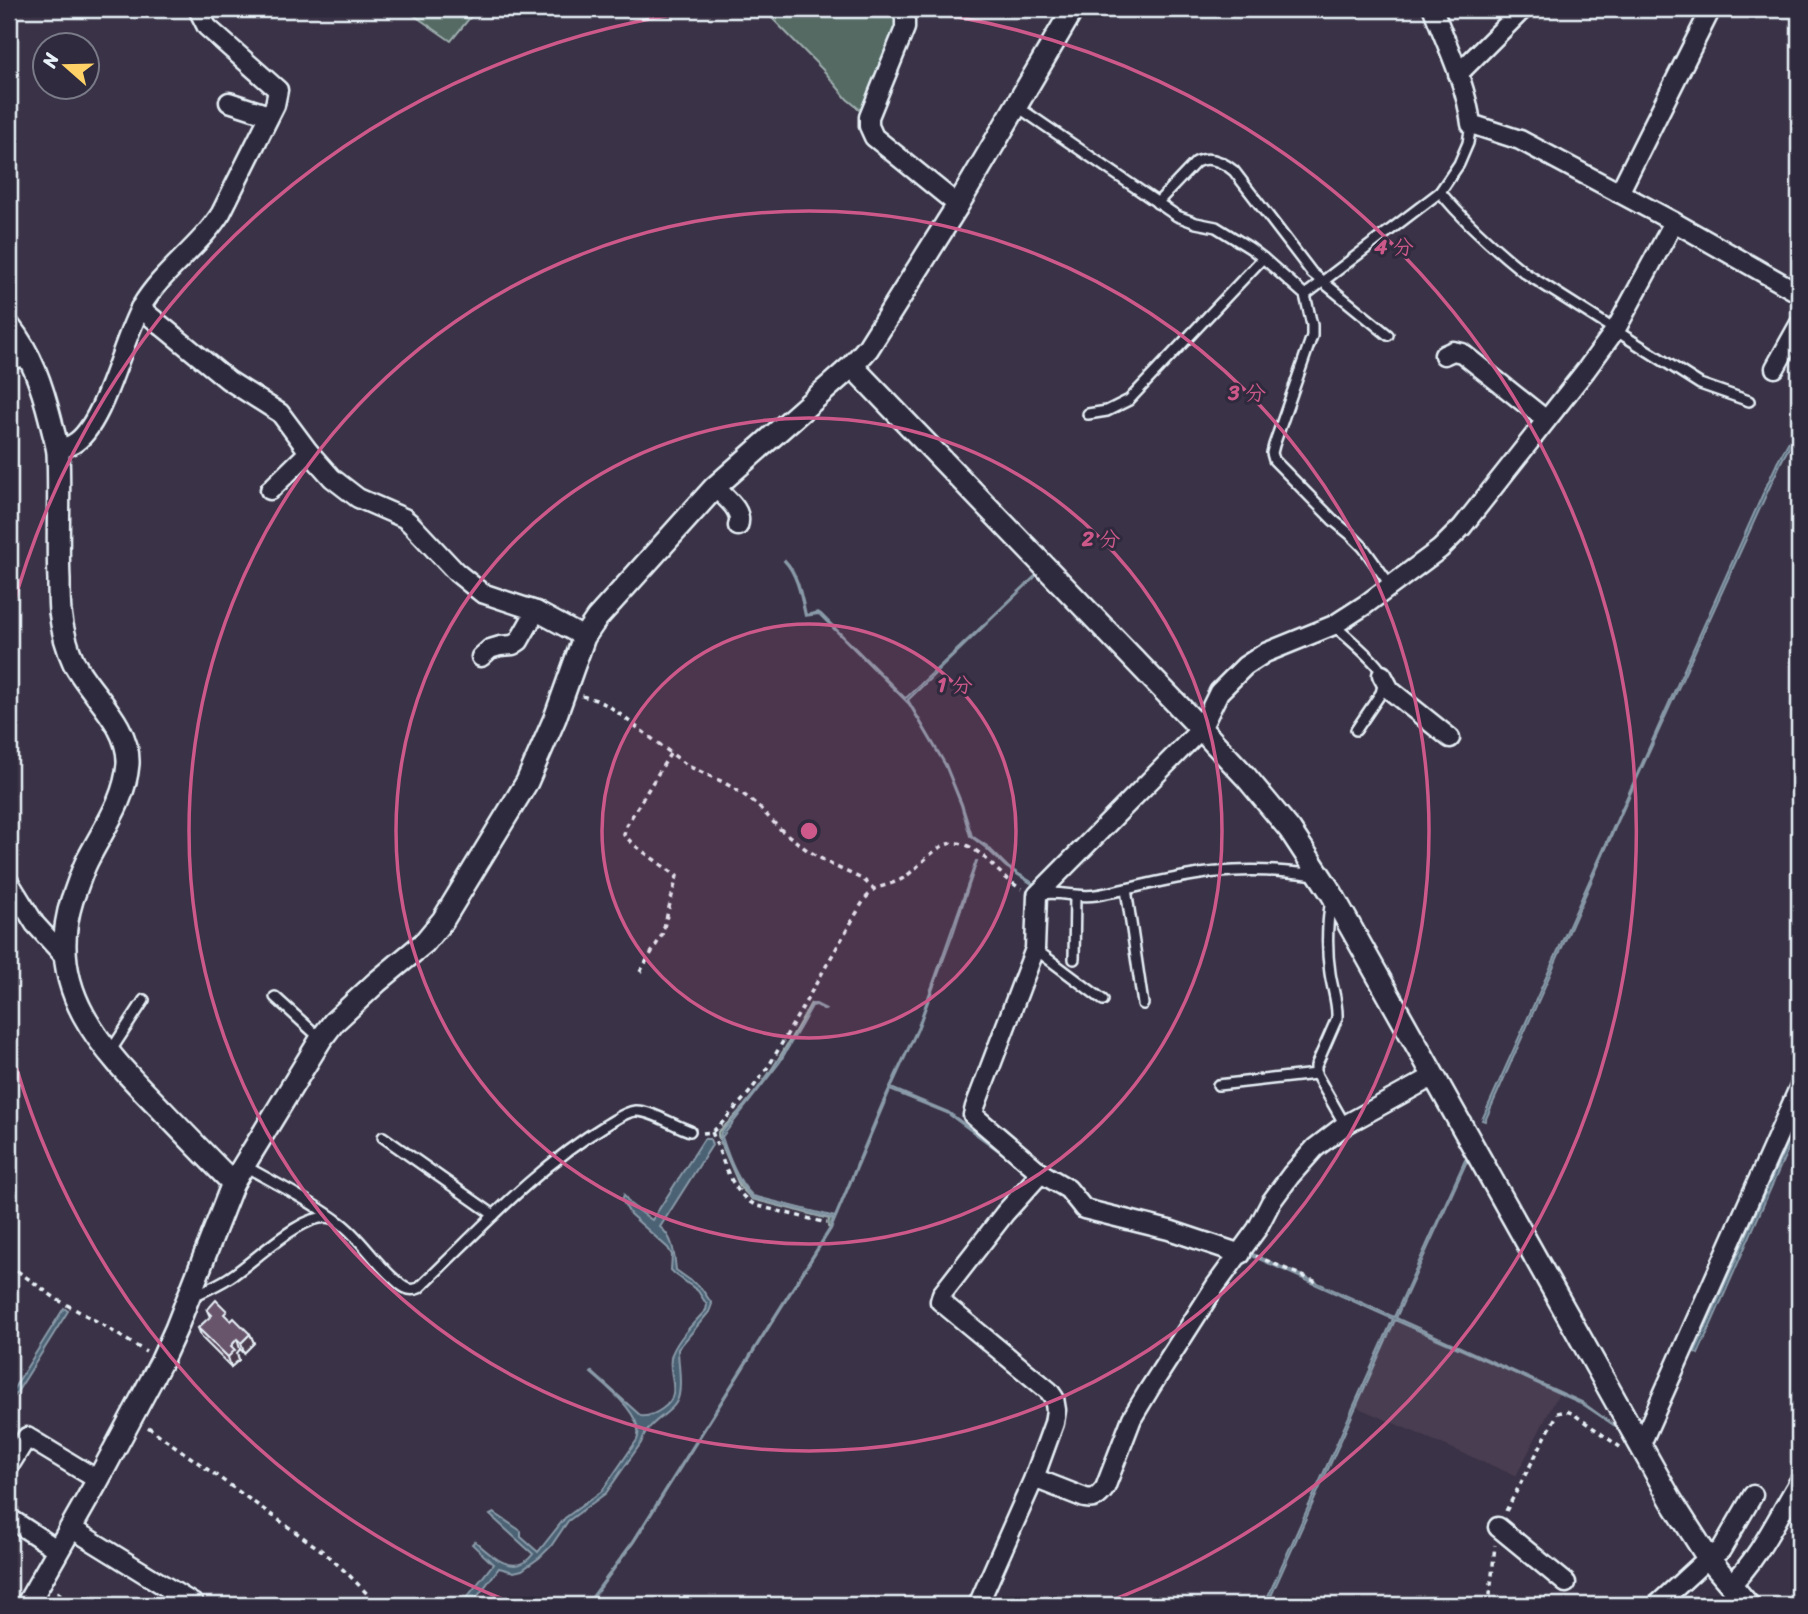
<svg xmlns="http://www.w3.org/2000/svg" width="1808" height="1614" viewBox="0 0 1808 1614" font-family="Sriracha,'Klee One',sans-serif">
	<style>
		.built { fill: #483c51 }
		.green { fill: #556a64; stroke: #9eaeae; stroke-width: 2 }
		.water { fill: #4b6275; stroke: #8a9ba9; stroke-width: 2 }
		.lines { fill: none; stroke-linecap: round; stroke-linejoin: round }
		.service-casing { stroke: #e8f1f8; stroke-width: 14 }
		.minor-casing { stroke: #e8f1f8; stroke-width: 23 }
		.tertiary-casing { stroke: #e8f1f8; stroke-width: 26 }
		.path { stroke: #e8f1f8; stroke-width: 3.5; stroke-dasharray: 5 5; stroke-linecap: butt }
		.service { stroke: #2f2a3d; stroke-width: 9 }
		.minor { stroke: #2f2a3d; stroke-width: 18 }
		.tertiary { stroke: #2f2a3d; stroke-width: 21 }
		.wall { fill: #59485d; stroke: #e8f1f8; stroke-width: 2 }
		.shaded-wall { fill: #493b4c; stroke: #e8f1f8; stroke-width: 2 }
		.building { fill: #68546c; stroke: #e8f1f8; stroke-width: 2 }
		.ring { fill: none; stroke: #cd598a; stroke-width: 3.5 }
		.centre { fill: #cd598a; stroke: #2f2a3d; stroke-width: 3.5 }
		.ring-label { font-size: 21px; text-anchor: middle; font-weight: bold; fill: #cd598a; stroke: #2f2a3d; stroke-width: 6; stroke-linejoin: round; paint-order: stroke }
	</style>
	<rect width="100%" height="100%" fill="#3a3246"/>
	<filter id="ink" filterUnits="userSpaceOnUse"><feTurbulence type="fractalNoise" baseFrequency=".0143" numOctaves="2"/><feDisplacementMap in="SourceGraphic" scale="14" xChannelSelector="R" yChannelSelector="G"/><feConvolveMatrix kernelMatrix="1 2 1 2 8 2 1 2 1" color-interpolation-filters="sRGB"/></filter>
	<g filter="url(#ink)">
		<path class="built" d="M1395 1320 1559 1393 1516 1476 1356 1407Z"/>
		<g class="green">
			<path d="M405 9H477L451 41Z"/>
			<path d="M763 9H901L905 17 869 117 847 99 825 72Z"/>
			<path d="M811 1003C809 1014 800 1027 794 1037 773 1072 748 1103 721 1133L720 1138 739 1181 752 1198 834 1219 830 1228 828 1227 829 1219 752 1199 740 1187 718 1136V1132C759 1097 785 1049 811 1003Z"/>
			<path d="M1799 1099V1117L1695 1352 1689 1349Z"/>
		</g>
		<g class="water">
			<path d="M1799 423V429L1781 462 1631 792 1485 1121 1482 1120 1761 498 1778 461Z"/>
			<path d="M785 560C798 573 802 597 806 615L818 612 821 614 905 698 907 697 1035 576V577L908 700 946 765 962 804 972 836 987 846 1008 867 1033 883 1032 884 1006 867 986 848 970 836 961 805 945 765 909 704 819 614 805 616C801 598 797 574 784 561Z"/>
			<path d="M976 861H977L953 934 918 1029 891 1088 948 1112 1032 1174 1031 1175 947 1113 890 1090 831 1229 634 1542 588 1605H586L633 1541 830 1228 833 1219 752 1198C736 1182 729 1159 720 1139L721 1133C758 1091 786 1054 812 1004H816L826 1009 825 1010 816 1005 812 1006 780 1062 722 1137C729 1158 737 1181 753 1196L835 1217 882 1104 917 1029Z"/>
			<path d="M1799 1117V1124L1698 1354 1695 1352Z"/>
			<path d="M704 1139H710L712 1145 660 1227C674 1238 674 1254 676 1270L701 1288 712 1304 709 1312 678 1349C678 1363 682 1380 679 1395 676 1409 663 1414 653 1424 647 1429 644 1435 641 1443L606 1493 568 1521 551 1546 539 1558 522 1570 514 1572 499 1568 471 1605H461L493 1564 472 1544 475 1541C490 1555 515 1579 533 1554L490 1515 494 1513 521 1531V1537L538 1552 565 1518 602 1491 637 1440C646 1417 607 1387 591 1373L592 1372 641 1416C649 1417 655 1414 662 1409 685 1394 665 1372 672 1354 679 1337 694 1323 706 1310L707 1305 698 1291 675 1274 671 1270 672 1255 668 1248 630 1214 622 1200 624 1195 630 1204 652 1220Z"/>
			<path d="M1465 1160 1467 1161 1396 1318 1582 1402 1615 1426 1581 1403 1395 1320 1267 1605H1264L1393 1319 1252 1256 1253 1254 1394 1317Z"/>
			<path d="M64 1308 68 1311 9 1405V1396Z"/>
		</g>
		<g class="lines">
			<g class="service-casing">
				<g id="service">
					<path d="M1018 107 1177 216 1196 223 1216 227 1250 248 1263 258 1305 295 1312 325V336L1274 445 1272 453 1274 460 1333 520 1350 534 1363 547 1391 586"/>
					<path d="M1440 192C1465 222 1495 249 1525 273L1700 384 1749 401"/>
					<path d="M1157 203 1196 162C1210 155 1223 162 1234 171L1312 273 1388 335"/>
					<path d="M1305 295 1440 192 1459 164 1468 143 1471 124"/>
					<path d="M1088 414 1107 411 1129 400 1263 258"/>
					<path d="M1334 625C1345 636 1373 658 1380 670 1384 677 1384 685 1381 693L1356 730"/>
					<path d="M1126 889 1143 1004"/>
					<path d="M1042 894C1060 891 1078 898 1096 895 1137 888 1177 875 1218 872 1248 869 1286 871 1316 875"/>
					<path d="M1331 899C1327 924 1326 947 1330 973 1332 988 1338 1003 1337 1018L1316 1066V1074L1345 1125"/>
					<path d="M1035 949 1103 1000"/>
					<path d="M1074 959 1075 896"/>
					<path d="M275 997 320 1038"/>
					<path d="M110 1052 144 1000"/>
					<path d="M1218 1085 1316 1074"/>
					<path d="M383 1137 494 1215"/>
					<path d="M245 1166C278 1185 308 1199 339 1222 359 1236 373 1260 392 1277 401 1285 407 1293 419 1288 479 1231 535 1168 606 1125 615 1120 625 1112 635 1111 651 1110 674 1126 690 1131"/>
					<path d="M191 1297C204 1291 218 1285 230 1277 254 1262 303 1211 332 1218"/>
				</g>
			</g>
			<g class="minor-casing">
				<g id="minor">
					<path d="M901 9 905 17V28L869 117V126L874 137 958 205"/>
					<path d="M1433 9C1447 46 1466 84 1471 124L1520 140 1674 222 1799 293"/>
					<path d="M1458 74 1523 9"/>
					<path d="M229 102 269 115"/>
					<path d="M1619 193 1711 9"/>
					<path d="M140 308 228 380 280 413 309 452 332 478 358 498 404 518 411 524 456 572 482 593 536 611 584 637"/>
					<path d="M1444 355 1453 351 1462 353 1546 420"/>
					<path d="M9 360 29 355"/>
					<path d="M1775 368 1799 325"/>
					<path d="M58 450C62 448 68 447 73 444 104 427 122 340 141 307 162 271 199 248 221 213L275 105 278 90 207 27 198 9"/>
					<path d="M715 487C725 498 744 510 738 526"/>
					<path d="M270 490 309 452"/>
					<path d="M481 657 490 649 500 646 513 645 519 641 536 611"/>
					<path d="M1382 675 1390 690 1450 738"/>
					<path d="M9 882 35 924 66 958"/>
					<path d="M1241 1254 1169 1230 1084 1209 1068 1189 1041 1173 973 1115 975 1107 1035 949 1037 895 1201 729 1219 692 1245 666 1265 653 1334 625 1365 605 1440 549 1462 527 1586 370 1616 329 1674 222"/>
					<path d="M1641 1444 1799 1088"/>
					<path d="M9 1466 27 1437 98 1480"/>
					<path d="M1034 1478 1085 1498C1095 1500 1099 1496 1105 1488L1132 1418 1150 1388 1216 1285 1257 1229 1271 1202 1291 1175 1315 1148 1345 1125 1434 1076"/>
					<path d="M9 1518 58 1550"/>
					<path d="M1498 1527 1566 1583"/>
					<path d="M71 1528 194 1604"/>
					<path d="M1730 1585C1757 1562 1780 1513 1799 1482"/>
					<path d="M978 1605 1034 1478 1054 1423 1056 1410 1054 1398 1049 1391 940 1301 942 1294 1005 1213 1041 1173"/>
					<path d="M1657 1605 1708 1558 1721 1550 1753 1495"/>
				</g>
			</g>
			<g class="tertiary-casing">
				<g id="tertiary">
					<path d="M9 326C32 355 42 386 51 422 53 432 57 443 58 453 60 495 57 538 59 580 59 590 59 601 60 612 62 628 67 648 74 663 90 694 130 725 128 764 125 801 103 829 87 861 81 873 77 887 72 900 44 989 102 1049 159 1107 184 1133 208 1158 233 1183"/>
					<path d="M852 366 1201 729 1246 777 1290 830 1332 894 1671 1500 1708 1558 1748 1605"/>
					<path d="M27 1605 98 1480 161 1362 176 1329 233 1183 321 1039 334 1022 377 982 424 943 443 920 527 782 555 718 584 637 597 618 715 487 852 366 868 348 958 205 1073 9"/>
				</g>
			</g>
			<g class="path">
				<path d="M582 696 596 700 609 706 688 766 723 782 743 794 757 805 780 829 807 850 832 865 864 880 874 889C882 886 892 884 900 880 925 866 942 827 975 850 992 862 1003 879 1022 889"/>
				<path d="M640 972 662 935 677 876 634 845 624 835 626 826 670 754"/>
				<path d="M712 1132C722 1156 731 1196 758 1206L827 1223"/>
				<path d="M703 1133 712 1132 720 1125 749 1093 770 1064 864 900 874 889"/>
				<path d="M1256 1256 1319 1283"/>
				<path d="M9 1265 58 1300 98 1322 146 1352"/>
				<path d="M148 1427 325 1553 350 1576 378 1605"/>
				<path d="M1506 1511 1558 1413 1566 1411 1572 1413 1620 1447"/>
				<path d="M57 1592 75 1605"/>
				<path d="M1487 1605 1490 1595 1495 1545"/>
			</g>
			<use href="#service" class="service"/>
			<use href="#minor" class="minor"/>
			<use href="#tertiary" class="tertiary"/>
		</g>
		<path class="wall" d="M207 1310 230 1320 250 1334 254 1343 244 1353 240 1349 237 1353 239 1360 231 1367 202 1338 198 1328 210 1317Z"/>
		<g class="shaded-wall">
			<path d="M250 1334 254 1343 244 1353 241 1343Z"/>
			<path d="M237 1339 240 1349 237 1353 239 1360 231 1367 228 1357 231 1346Z"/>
		</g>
		<path class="building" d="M216 1300 227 1311 224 1314 231 1321 234 1318 250 1334 241 1343 237 1339 231 1346 235 1350 228 1357 198 1328 212 1315 207 1310Z"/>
	</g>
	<circle cx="809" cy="831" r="207" fill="#cd598a" fill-opacity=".12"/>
	<g class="ring">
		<circle cx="809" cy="831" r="207"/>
		<circle cx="809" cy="831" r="413"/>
		<circle cx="809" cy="831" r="620"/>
		<path d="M513 1603A827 827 0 0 1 10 1045M10 617A827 827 0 0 1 715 9M903 9A827 827 0 0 1 1105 1603"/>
	</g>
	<circle cx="809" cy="831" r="10" class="centre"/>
	<g class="ring-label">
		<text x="1394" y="254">4 分</text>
		<text x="1247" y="400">3 分</text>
		<text x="1101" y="546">2 分</text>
		<text x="955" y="692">1 分</text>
	</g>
	<rect width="1808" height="1614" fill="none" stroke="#2f2a3d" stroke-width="35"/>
	<rect x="18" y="18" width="1773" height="1579" fill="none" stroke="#e8f1f8" stroke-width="2.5" filter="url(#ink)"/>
	<g transform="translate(66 66) rotate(290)"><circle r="33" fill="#2f2a3d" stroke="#797a88" stroke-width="2"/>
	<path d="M0-5L12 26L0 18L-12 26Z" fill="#ffd166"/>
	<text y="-10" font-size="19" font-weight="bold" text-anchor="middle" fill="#e8f1f8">N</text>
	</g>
</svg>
